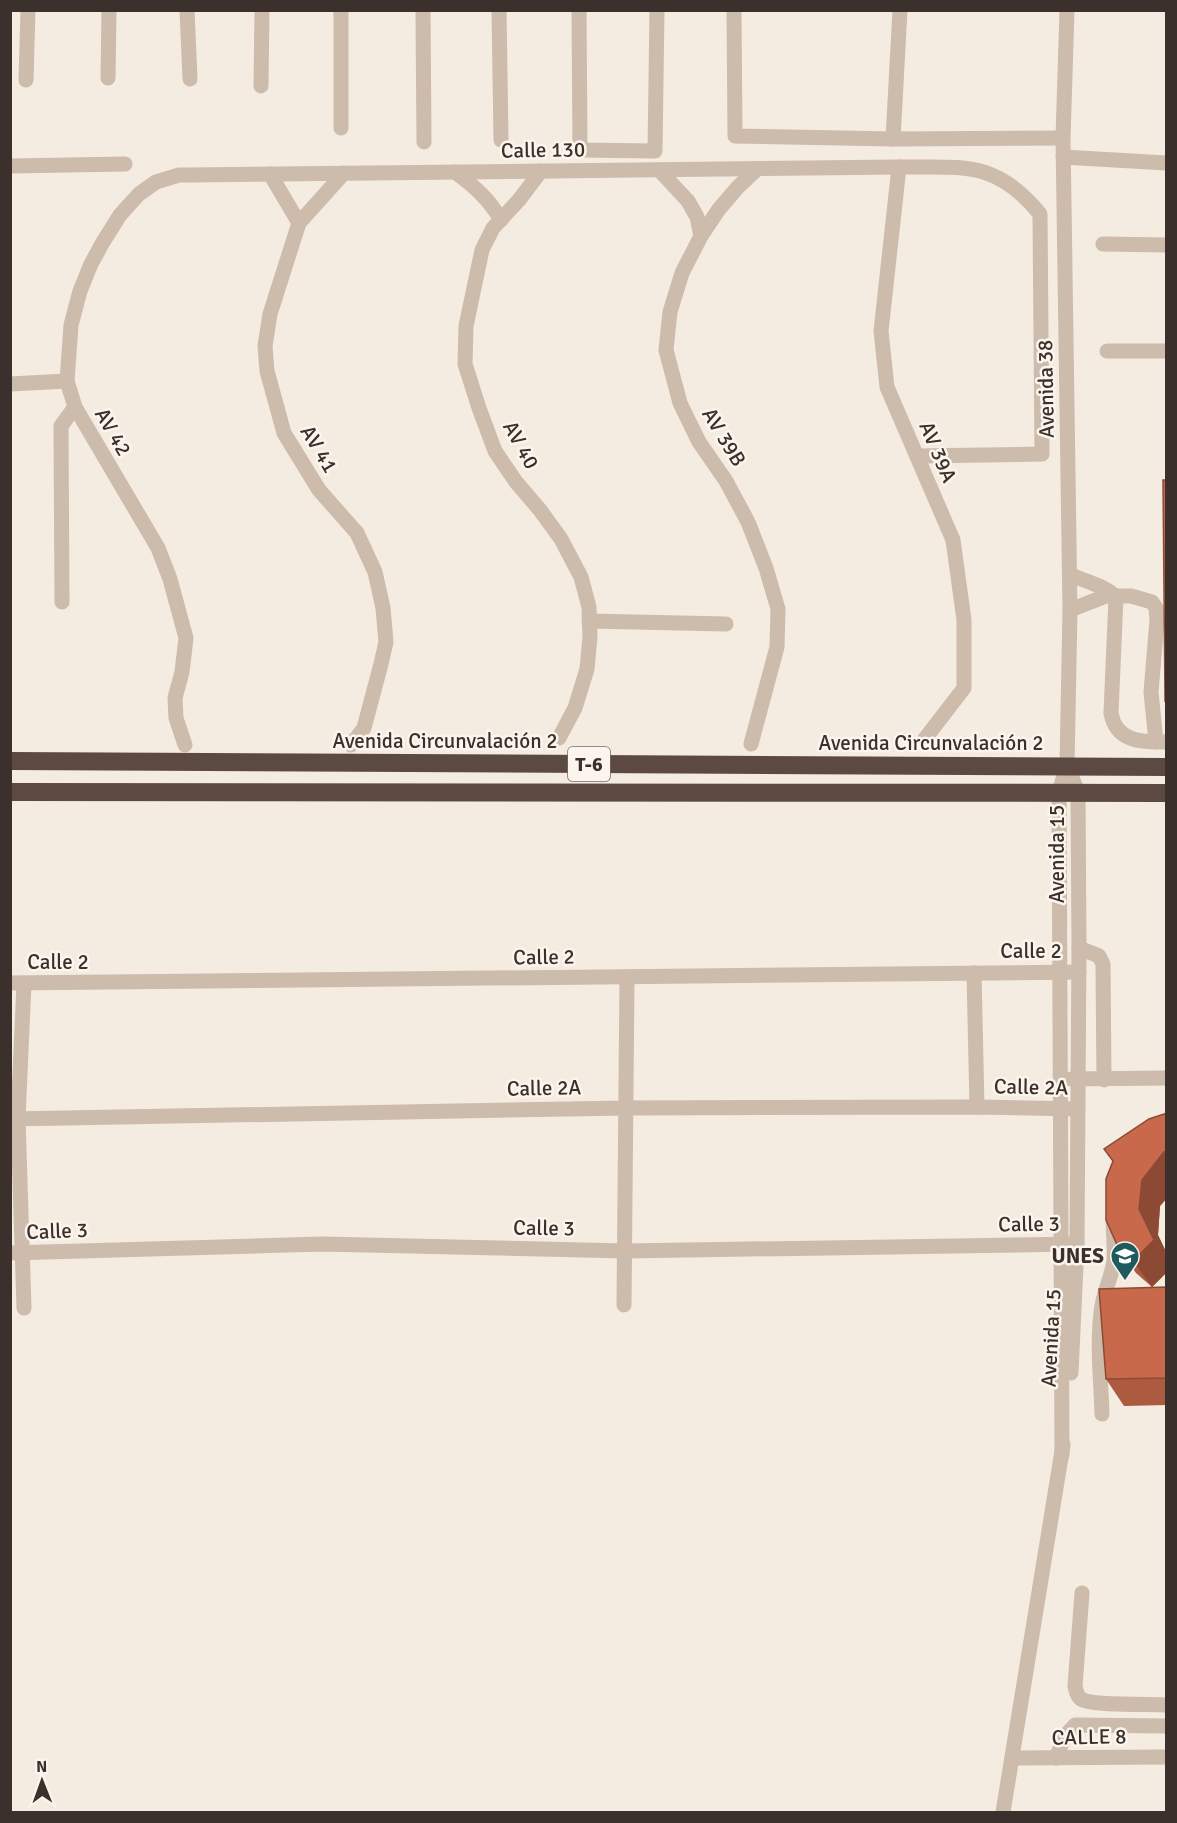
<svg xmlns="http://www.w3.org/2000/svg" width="1177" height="1823" viewBox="0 0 1177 1823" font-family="Signika,sans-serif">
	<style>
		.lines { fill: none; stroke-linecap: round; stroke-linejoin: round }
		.minor { stroke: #cdbbac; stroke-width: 15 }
		.highway { stroke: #5c4a42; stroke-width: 18 }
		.wall { fill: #ac5a40 }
		.shaded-wall { fill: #8c4a34 }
		.building { fill: #c8694b; stroke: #8c4a34; stroke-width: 1.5 }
		.labels { text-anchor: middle; stroke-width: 5; stroke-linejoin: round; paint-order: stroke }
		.shield { fill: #fbf5ee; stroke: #756b66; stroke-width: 1.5 }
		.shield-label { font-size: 20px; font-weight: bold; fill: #3b302b }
		.street-label { font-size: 21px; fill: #3b302b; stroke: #fbf5ee }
		.poi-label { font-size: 21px; font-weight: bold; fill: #3b302b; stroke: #fbf5ee; text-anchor: end }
	</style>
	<rect width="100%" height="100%" fill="#f4ebe1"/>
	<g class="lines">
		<g class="minor">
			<path d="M187 10 190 79"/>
			<path d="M423 10 424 142"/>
			<path d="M499 10 501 140"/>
			<path d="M579 10 580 150 655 151 657 10"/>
			<path d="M734 10 735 136 893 139 1063 138"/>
			<path d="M108 78 109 10"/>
			<path d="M26 80 28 10"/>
			<path d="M261 86 262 10"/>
			<path d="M341 128V10"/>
			<path d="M893 139 900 10"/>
			<path d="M1063 157 1166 163"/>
			<path d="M10 166 125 164"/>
			<path d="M899 167 881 331 887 387 953 540 964 620V688L924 740"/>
			<path d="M659 170 688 201 697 217 701 236"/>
			<path d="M541 171 519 200 493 228 482 250 466 326 465 364 479 408 495 451 516 482 540 510 561 539 581 577 589 607 590 637 587 669 575 708 559 738"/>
			<path d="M455 172C474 186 489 199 501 220"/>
			<path d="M344 173 299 223 270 314 265 346 267 371 284 433 319 490 357 533 375 572 383 608 386 642 381 664 364 728 351 745"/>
			<path d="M270 174 299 223"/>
			<path d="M1103 244 1166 245"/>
			<path d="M1107 351H1166"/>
			<path d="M10 384 67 381"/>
			<path d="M1070 574C1085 582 1104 585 1116 597L1111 713C1116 742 1141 742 1166 742"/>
			<path d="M62 602 61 426 75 407"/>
			<path d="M1070 610 1106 596H1131L1152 602 1156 608 1157 620 1151 692 1156 742"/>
			<path d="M589 621 726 624"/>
			<path d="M751 744 777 647 778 609 766 568 748 522 726 481 699 442 680 403 666 350 670 312 682 273 701 236 719 209 738 187 757 169"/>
			<path d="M185 745 176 718 175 698 182 672 186 638 170 579 158 548 75 407 67 381 71 325 80 291 91 264 103 242 120 215 139 194 156 182 179 175H188L899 167C963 168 995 159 1040 214L1042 454 917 456"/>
			<path d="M1067 766 1078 792 1079 948 1077 1244 1071 1373"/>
			<path d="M1079 948 1099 956 1103 964 1104 1080"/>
			<path d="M974 973 977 1107"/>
			<path d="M10 983 1079 972"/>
			<path d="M1071 1079 1166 1078"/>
			<path d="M10 1119 626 1108 977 1107 1078 1109"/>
			<path d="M10 1253 322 1244 626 1251 1077 1244"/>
			<path d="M624 1305 627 977"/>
			<path d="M24 1308 18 1119 24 983"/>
			<path d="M1102 1414C1101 1381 1097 1346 1101 1313 1102 1294 1112 1278 1114 1260 1115 1246 1113 1232 1113 1218"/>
			<path d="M1062 1455 1059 792 1067 766 1070 610 1063 138 1067 10"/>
			<path d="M1082 1593 1075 1686C1076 1691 1077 1696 1081 1699 1091 1706 1151 1704 1166 1705"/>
			<path d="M1012 1758 1166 1757"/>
			<path d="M1056 1758 1065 1736 1075 1725 1166 1726"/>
			<path d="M1003 1812 1063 1445"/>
		</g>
		<g class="highway">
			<path d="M10 761 1166 767"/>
			<path d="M10 792 1166 793"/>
		</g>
	</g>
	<g class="wall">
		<path d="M1167 1113V1198L1160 1206 1158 1235 1167 1254V1272L1152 1287 1136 1273 1118 1247 1113 1161 1104 1149Z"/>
		<path d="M1167 1287V1405L1124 1406 1106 1379Z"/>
	</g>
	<path class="shaded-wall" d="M1164 1152 1167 1156V1198L1160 1206 1158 1235 1167 1254V1272L1152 1287 1133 1261 1142 1180Z"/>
	<g class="building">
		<path d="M1163 480H1167V701H1165Z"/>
		<path d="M1167 1113V1151L1164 1152 1142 1180 1139 1209 1154 1240 1133 1261 1118 1247 1106 1220V1179L1113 1161 1104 1149 1149 1119Z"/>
		<path d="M1167 1287V1378L1106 1379 1099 1289Z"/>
	</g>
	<defs>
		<g id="university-pin" transform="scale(1.5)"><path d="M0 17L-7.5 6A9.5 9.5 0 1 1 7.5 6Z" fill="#1f5a5e" stroke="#fbf5ee"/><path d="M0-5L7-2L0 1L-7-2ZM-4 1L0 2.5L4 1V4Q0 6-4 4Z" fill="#fff"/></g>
	</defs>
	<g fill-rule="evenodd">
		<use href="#university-pin" x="1125" y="1256"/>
	</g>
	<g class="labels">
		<rect class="shield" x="568" y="747" width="42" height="34" rx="4.5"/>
		<g class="shield-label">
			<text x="589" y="771">T-6</text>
		</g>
		<g class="street-label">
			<text transform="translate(543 150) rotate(-1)" y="7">Calle 130</text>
			<text transform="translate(1046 389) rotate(-91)" y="7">Avenida 38</text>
			<text transform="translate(113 432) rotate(60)" y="7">AV 42</text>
			<text transform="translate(724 437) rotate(59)" y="7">AV 39B</text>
			<text transform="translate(521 445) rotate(61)" y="7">AV 40</text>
			<text transform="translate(319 449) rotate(59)" y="7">AV 41</text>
			<text transform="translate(938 452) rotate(67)" y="7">AV 39A</text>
			<text x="445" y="748">Avenida Circunvalación 2</text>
			<text x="931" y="750">Avenida Circunvalación 2</text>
			<text transform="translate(1057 854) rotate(-90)" y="7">Avenida 15</text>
			<text x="1031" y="958">Calle 2</text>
			<text transform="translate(544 957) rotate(-1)" y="7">Calle 2</text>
			<text x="58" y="969">Calle 2</text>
			<text transform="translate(1031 1087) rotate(1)" y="7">Calle 2A</text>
			<text transform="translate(544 1088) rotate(-1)" y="7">Calle 2A</text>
			<text transform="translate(1029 1224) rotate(-1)" y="7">Calle 3</text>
			<text transform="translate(544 1228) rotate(1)" y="7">Calle 3</text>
			<text transform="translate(57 1231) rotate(-2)" y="7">Calle 3</text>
			<text transform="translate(1051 1338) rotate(-87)" y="7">Avenida 15</text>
			<text transform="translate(1089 1737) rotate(-1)" y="7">CALLE 8</text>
		</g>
		<g class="poi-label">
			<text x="1104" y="1263">UNES</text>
		</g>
	</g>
	<rect width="1177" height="1823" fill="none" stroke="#3b302b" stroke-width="24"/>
	<g transform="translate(42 1781) rotate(359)" stroke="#fbf5ee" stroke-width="4.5" paint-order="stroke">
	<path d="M0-4.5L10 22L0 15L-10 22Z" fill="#3b302b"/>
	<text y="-9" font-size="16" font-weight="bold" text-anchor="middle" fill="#3b302b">N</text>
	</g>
</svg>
